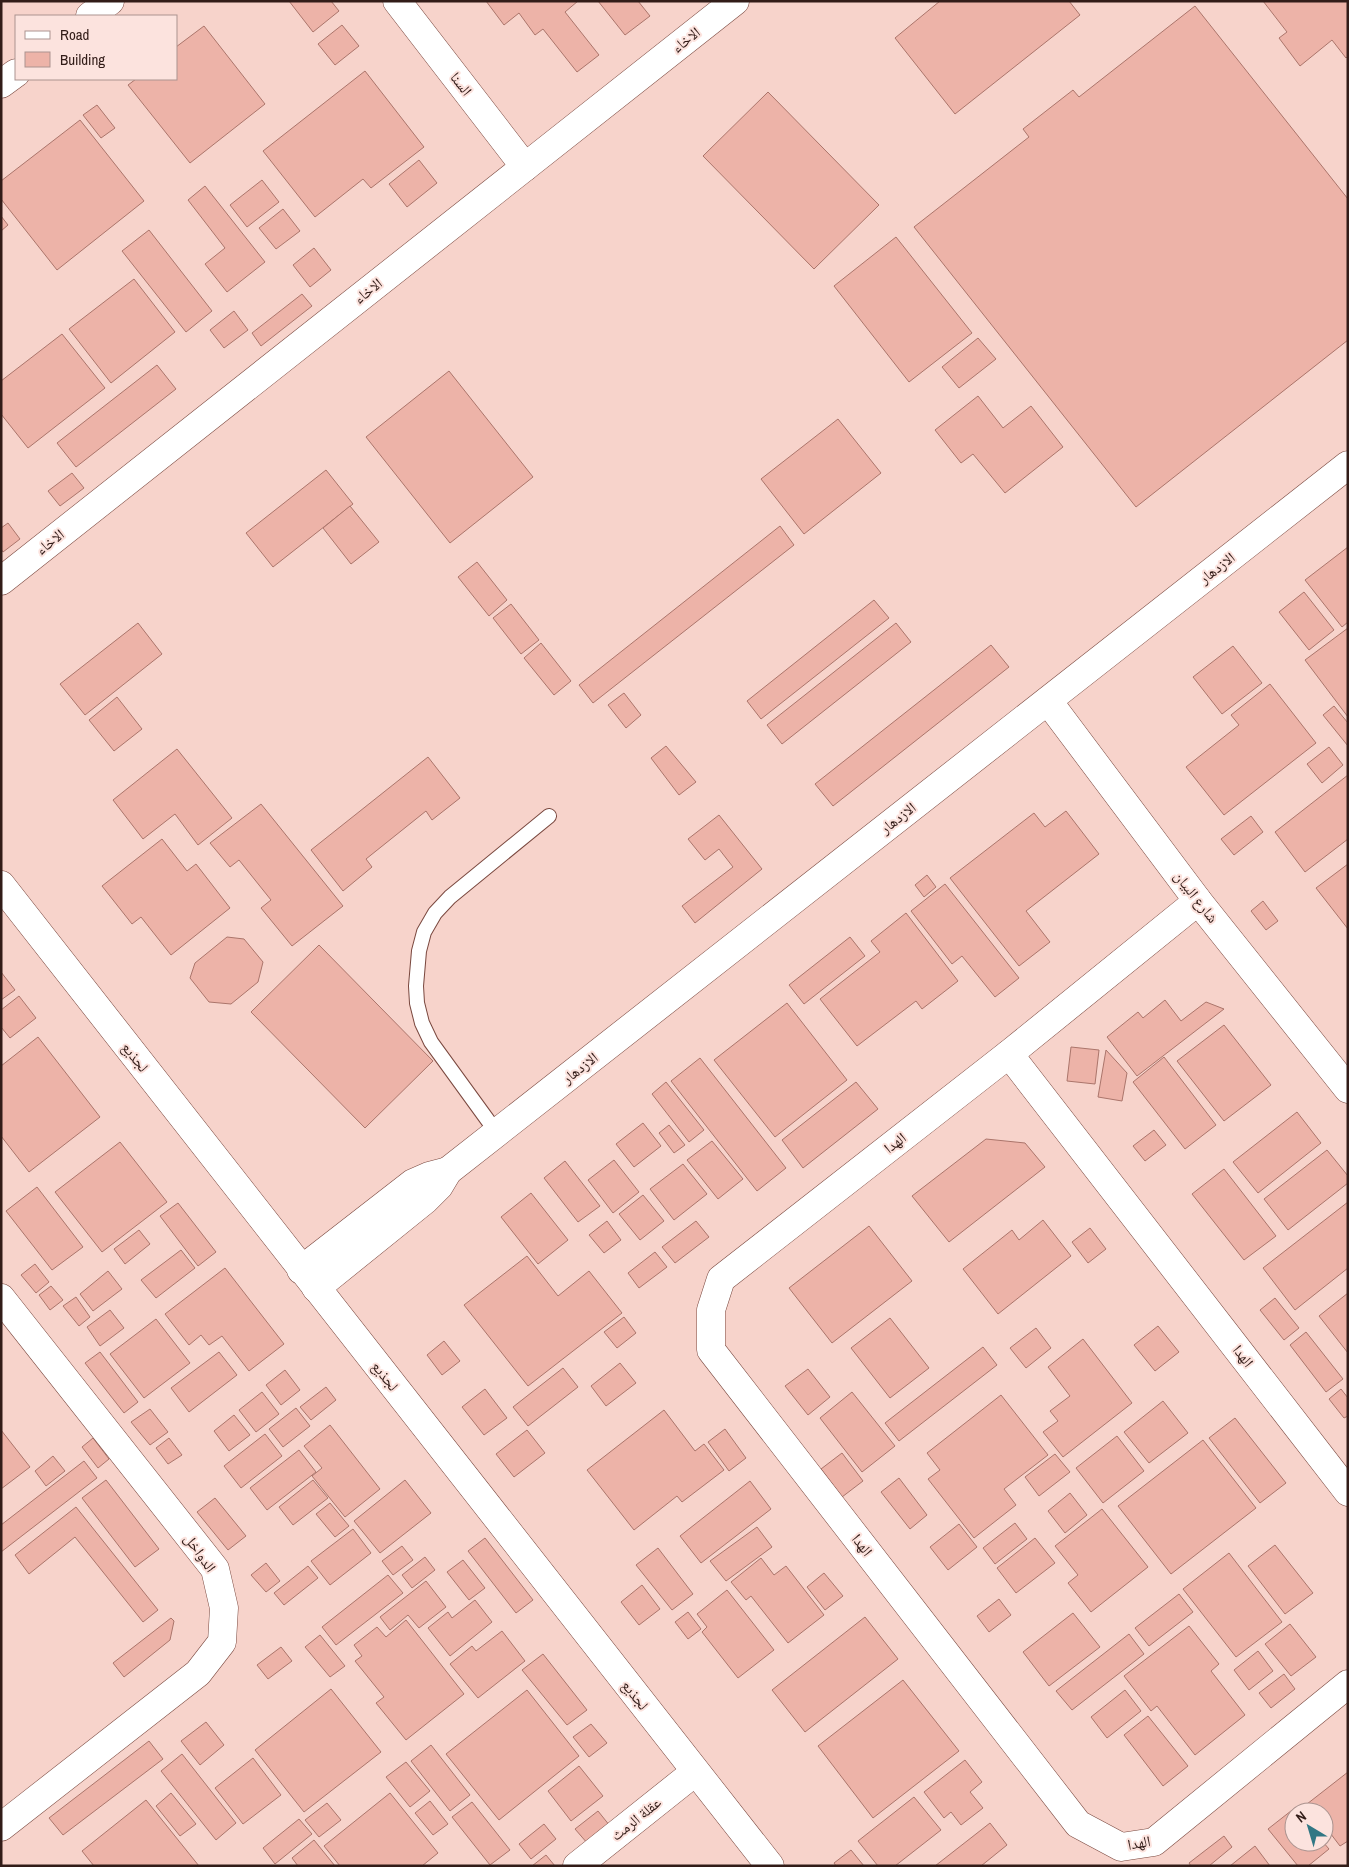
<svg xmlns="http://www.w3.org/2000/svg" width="1349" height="1867" viewBox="0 0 1349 1867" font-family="'Archivo Narrow','Noto Naskh Arabic',sans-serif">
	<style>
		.building { fill: #edb3a8; stroke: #ab756b }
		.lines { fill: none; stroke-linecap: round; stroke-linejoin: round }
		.service-casing { stroke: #7a483f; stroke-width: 16 }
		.minor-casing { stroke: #7a483f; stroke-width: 29 }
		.service { stroke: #fff; stroke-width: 14 }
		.minor { stroke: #fff; stroke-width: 28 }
		.labels { text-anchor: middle; stroke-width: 4; stroke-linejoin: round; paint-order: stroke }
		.street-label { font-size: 15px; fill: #321c18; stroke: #fce3de }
	</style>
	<rect width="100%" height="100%" fill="#f7d3cb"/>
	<g class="building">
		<path d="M289 1H331L339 11 313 32Z"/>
		<path d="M486 1H578L565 12 599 55 577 72 543 29 535 35 519 13 504 25Z"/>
		<path d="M598 1H638L650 16 625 35Z"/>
		<path d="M940 1H1069L1080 15 955 114 895 38Z"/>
		<path d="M1263 1H1348V56L1346 58 1332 40 1300 66 1279 38 1287 32Z"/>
		<path d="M1195 6 1348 199V340L1136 507 914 227 1029 137 1023 129 1073 90 1079 97Z"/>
		<path d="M342 25 359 46 335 65 318 44Z"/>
		<path d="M204 26 265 104 190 163 128 85 136 79H176V47Z"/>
		<path d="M365 71 424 147 371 188 363 179 315 217 263 151Z"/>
		<path d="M768 92 879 205 814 269 703 156Z"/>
		<path d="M97 105 115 128 101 138 83 115Z"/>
		<path d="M80 120 144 201 57 270 1 199V181Z"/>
		<path d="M419 160 437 183 407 207 389 184Z"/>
		<path d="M262 180 279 202 247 227 230 205Z"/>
		<path d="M205 186 265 262 227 292 205 264 225 248 188 200Z"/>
		<path d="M283 209 300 231 276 249 259 228Z"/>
		<path d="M1 216 8 225 1 231Z"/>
		<path d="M149 230 212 311 186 332 122 251Z"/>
		<path d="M896 237 972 333 909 382 834 286Z"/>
		<path d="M314 248 331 270 310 287 293 265Z"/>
		<path d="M134 279 175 332 111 383 69 329Z"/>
		<path d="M302 294 312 306 261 346 252 333Z"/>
		<path d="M234 311 248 330 224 348 210 330Z"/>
		<path d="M62 334 105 388 28 448 1 414V381Z"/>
		<path d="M978 338 996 359 959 388 942 367Z"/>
		<path d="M157 365 176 389 76 467 57 443Z"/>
		<path d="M449 371 533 477 450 543 366 437Z"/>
		<path d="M978 396 1003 428 1031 406 1063 447 1005 493 973 454 961 463 935 430Z"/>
		<path d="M838 419 881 473 804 534 761 479Z"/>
		<path d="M326 470 353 504 273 567 246 533Z"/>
		<path d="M72 473 84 488 60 506 48 491Z"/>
		<path d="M350 506 379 542 351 564 323 528Z"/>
		<path d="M8 523 20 539 3 552 1 549V528Z"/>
		<path d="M780 526 794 545 593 703 579 685Z"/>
		<path d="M1348 547V622L1342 627 1305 580Z"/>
		<path d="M477 562 507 600 489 616 458 577Z"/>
		<path d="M1304 592 1334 630 1309 650 1279 612Z"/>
		<path d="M874 600 889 618 761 719 747 701Z"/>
		<path d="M511 604 539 640 521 654 493 618Z"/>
		<path d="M138 623 162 654 85 715 60 684Z"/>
		<path d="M896 623 911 642 782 744 767 725Z"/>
		<path d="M1348 628V717L1305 660Z"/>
		<path d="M541 643 571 681 554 695 524 658Z"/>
		<path d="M991 645 1009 667 833 806 815 784Z"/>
		<path d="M1233 646 1262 683 1222 714 1193 677Z"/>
		<path d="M1270 684 1316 743 1224 815 1186 767 1239 725 1231 715Z"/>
		<path d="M624 693 641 715 626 728 608 705Z"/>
		<path d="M117 697 142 729 114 751 89 720Z"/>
		<path d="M1334 706 1348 723V746L1323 715Z"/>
		<path d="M666 746 696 782 679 795 651 758Z"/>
		<path d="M1329 747 1343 765 1322 783 1307 764Z"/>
		<path d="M177 749 232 818 198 845 175 814 143 839 113 800Z"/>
		<path d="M428 757 460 798 432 820 426 811 366 859 372 867 343 891 311 850Z"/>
		<path d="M1348 775V839L1305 872 1275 832Z"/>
		<path d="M261 804 343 906 292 946 261 908 271 900 239 860 230 867 210 843Z"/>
		<path d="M1066 811 1099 854 1026 911 1050 942 1019 966 950 878 1034 813 1045 827Z"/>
		<path d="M719 815 762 869 695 923 682 906 733 867 719 849 705 860 688 839Z"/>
		<path d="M1251 816 1263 832 1234 855 1221 839Z"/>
		<path d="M162 839 187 871 196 864 230 908 171 955 141 917 132 924 102 886Z"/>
		<path d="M1348 864V929L1316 888Z"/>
		<path d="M927 875 936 887 924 897 915 885Z"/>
		<path d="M945 884 1019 978 995 997 962 956 952 964 911 911Z"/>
		<path d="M1263 901 1278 921 1266 930 1251 911Z"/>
		<path d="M906 913 958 981 922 1009 916 1001 857 1046 820 999 880 952 871 941Z"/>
		<path d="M227 937 244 939 263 962 258 982 231 1004 209 1002 190 978 195 963Z"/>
		<path d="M850 937 865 956 804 1004 789 985Z"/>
		<path d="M319 945 433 1061 365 1128 251 1012Z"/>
		<path d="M1 972 15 990 1 1000Z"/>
		<path d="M19 996 36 1018 10 1038 1 1027V1010Z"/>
		<path d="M1165 1000 1181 1021 1206 1002 1224 1009 1137 1076 1107 1037 1138 1012 1143 1018Z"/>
		<path d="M787 1003 847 1080 775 1137 714 1060Z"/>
		<path d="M1224 1025 1271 1085 1224 1121 1177 1061Z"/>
		<path d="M38 1037 100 1117 29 1172 1 1136V1066Z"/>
		<path d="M1071 1047 1099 1050 1095 1084 1067 1081Z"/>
		<path d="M1106 1050 1127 1073 1122 1101 1098 1097Z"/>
		<path d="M1164 1057 1216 1125 1185 1149 1133 1082Z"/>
		<path d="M700 1058 786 1168 757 1191 671 1081Z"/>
		<path d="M666 1082 704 1130 689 1142 652 1094Z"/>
		<path d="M856 1082 878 1109 803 1168 782 1140Z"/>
		<path d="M1297 1112 1321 1143 1258 1193 1233 1162Z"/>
		<path d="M643 1123 661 1146 634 1167 616 1144Z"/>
		<path d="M669 1125 685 1145 674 1153 659 1133Z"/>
		<path d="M1154 1130 1166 1145 1145 1161 1133 1146Z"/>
		<path d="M986 1139 1025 1143 1045 1167 949 1242 912 1196Z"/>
		<path d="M712 1141 743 1179 718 1199 687 1160Z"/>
		<path d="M120 1142 167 1202 102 1252 55 1192Z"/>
		<path d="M1327 1150 1348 1176V1183L1288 1230 1264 1199Z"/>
		<path d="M614 1160 639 1192 613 1213 588 1180Z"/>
		<path d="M565 1161 600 1206 578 1222 544 1178Z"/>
		<path d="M683 1164 707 1194 674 1220 650 1189Z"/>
		<path d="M1224 1169 1276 1236 1244 1260 1192 1194Z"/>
		<path d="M37 1187 83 1247 52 1270 6 1211Z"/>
		<path d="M531 1193 568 1240 538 1264 501 1217Z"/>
		<path d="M643 1195 664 1221 640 1240 619 1214Z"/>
		<path d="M1348 1202V1268L1295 1310 1263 1268Z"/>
		<path d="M178 1203 216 1252 198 1266 160 1216Z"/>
		<path d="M1043 1220 1071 1256 998 1314 963 1269 1012 1230 1019 1240Z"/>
		<path d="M607 1221 621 1240 604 1253 589 1235Z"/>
		<path d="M696 1221 709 1237 675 1263 662 1247Z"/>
		<path d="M869 1226 912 1281 832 1343 789 1288Z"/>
		<path d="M1090 1228 1106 1249 1088 1263 1072 1242Z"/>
		<path d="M139 1230 150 1244 125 1264 114 1249Z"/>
		<path d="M181 1250 195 1268 156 1298 141 1280Z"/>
		<path d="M655 1252 667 1267 639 1288 628 1273Z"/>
		<path d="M527 1256 558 1296 589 1271 622 1313 528 1386 464 1305Z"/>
		<path d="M35 1264 49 1282 36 1293 21 1275Z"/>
		<path d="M225 1268 284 1344 249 1371 222 1336 209 1345 201 1335 189 1345 165 1314Z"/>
		<path d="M108 1271 122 1289 93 1311 80 1294Z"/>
		<path d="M51 1286 63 1300 50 1310 39 1295Z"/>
		<path d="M1348 1293V1353L1319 1316Z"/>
		<path d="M76 1297 90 1317 79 1326 63 1306Z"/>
		<path d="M1275 1298 1299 1328 1284 1340 1260 1310Z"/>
		<path d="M110 1310 124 1328 100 1346 87 1327Z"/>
		<path d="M624 1317 636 1333 617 1348 604 1332Z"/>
		<path d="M890 1318 929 1368 890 1398 851 1348Z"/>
		<path d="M156 1319 190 1363 144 1398 110 1354Z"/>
		<path d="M1158 1326 1179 1352 1155 1371 1134 1345Z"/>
		<path d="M1036 1328 1051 1348 1026 1368 1010 1348Z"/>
		<path d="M1306 1332 1343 1379 1326 1392 1290 1345Z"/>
		<path d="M1083 1339 1132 1403 1063 1457 1043 1432 1058 1421 1050 1411 1070 1396 1048 1367Z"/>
		<path d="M444 1341 460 1361 442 1375 427 1355Z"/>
		<path d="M983 1347 997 1365 899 1441 885 1423Z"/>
		<path d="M100 1352 138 1402 124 1413 85 1363Z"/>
		<path d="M219 1352 237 1375 189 1412 171 1388Z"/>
		<path d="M620 1363 636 1383 606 1406 591 1386Z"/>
		<path d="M563 1368 578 1387 528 1426 513 1407Z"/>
		<path d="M808 1369 830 1397 808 1415 785 1386Z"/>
		<path d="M285 1370 300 1390 281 1405 266 1385Z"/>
		<path d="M326 1387 336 1400 311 1420 300 1407Z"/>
		<path d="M485 1389 507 1418 484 1435 462 1407Z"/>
		<path d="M1341 1389 1348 1398V1416L1344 1418 1329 1399Z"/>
		<path d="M262 1392 279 1414 256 1432 239 1410Z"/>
		<path d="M852 1392 895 1446 862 1472 820 1418Z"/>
		<path d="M1001 1395 1048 1455 1004 1489 1016 1505 974 1538 928 1479 940 1470 927 1453Z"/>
		<path d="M1163 1401 1188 1433 1149 1463 1124 1432Z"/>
		<path d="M296 1408 310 1426 283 1447 269 1429Z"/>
		<path d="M150 1409 168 1432 150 1445 131 1422Z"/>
		<path d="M664 1410 695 1451 704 1444 724 1470 682 1502 677 1496 634 1530 587 1470Z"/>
		<path d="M234 1415 250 1435 229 1451 214 1431Z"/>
		<path d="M1235 1418 1286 1483 1260 1503 1209 1438Z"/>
		<path d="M330 1425 380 1489 345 1517 312 1476 322 1468 304 1446Z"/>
		<path d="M725 1429 746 1458 729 1471 708 1442Z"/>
		<path d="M1 1430 30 1467 1 1489Z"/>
		<path d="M527 1430 545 1453 514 1477 496 1454Z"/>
		<path d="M265 1434 282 1456 241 1488 224 1466Z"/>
		<path d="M1117 1436 1144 1471 1103 1503 1076 1468Z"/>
		<path d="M93 1438 109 1459 98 1468 82 1447Z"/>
		<path d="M169 1438 182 1455 168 1464 156 1448Z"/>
		<path d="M1203 1440 1256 1508 1171 1574 1118 1506Z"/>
		<path d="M299 1450 316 1472 267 1510 250 1488Z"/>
		<path d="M842 1453 863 1481 842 1497 821 1469Z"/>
		<path d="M1055 1454 1070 1472 1039 1496 1025 1477Z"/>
		<path d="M53 1456 65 1471 46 1486 35 1471Z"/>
		<path d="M84 1461 97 1478 1 1552V1525Z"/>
		<path d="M899 1478 927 1515 910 1529 881 1492Z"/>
		<path d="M106 1480 159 1549 135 1567 82 1498Z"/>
		<path d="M313 1480 328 1498 293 1525 279 1507Z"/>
		<path d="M405 1480 431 1513 380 1553 354 1521Z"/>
		<path d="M750 1481 771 1509 701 1563 680 1536Z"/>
		<path d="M1070 1493 1087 1515 1065 1533 1048 1511Z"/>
		<path d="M215 1498 246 1536 228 1550 197 1512Z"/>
		<path d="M330 1503 349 1526 335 1537 316 1514Z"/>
		<path d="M76 1507 158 1610 143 1622 75 1537 29 1574 15 1555Z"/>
		<path d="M1102 1509 1148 1567 1091 1612 1068 1583 1078 1575 1055 1546Z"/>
		<path d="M1015 1523 1027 1539 995 1564 983 1548Z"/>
		<path d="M959 1524 977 1547 948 1570 930 1547Z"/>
		<path d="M757 1527 772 1547 726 1581 710 1561Z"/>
		<path d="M353 1529 371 1553 330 1585 311 1561Z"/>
		<path d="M485 1538 533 1600 516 1613 468 1551Z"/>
		<path d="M1035 1538 1055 1563 1016 1593 997 1568Z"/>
		<path d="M1275 1545 1313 1593 1285 1614 1248 1566Z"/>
		<path d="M402 1546 413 1560 393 1575 382 1561Z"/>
		<path d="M658 1548 693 1594 672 1610 636 1565Z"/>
		<path d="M1229 1553 1282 1622 1236 1657 1183 1589Z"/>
		<path d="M425 1557 435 1570 412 1588 402 1575Z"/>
		<path d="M761 1558 774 1575 786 1566 824 1615 788 1643 751 1596 746 1600 731 1582Z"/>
		<path d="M463 1560 485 1588 469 1600 447 1572Z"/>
		<path d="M266 1563 280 1581 266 1592 251 1575Z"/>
		<path d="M308 1566 318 1578 284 1605 274 1593Z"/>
		<path d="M824 1573 843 1596 825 1610 807 1587Z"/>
		<path d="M388 1575 403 1593 336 1645 322 1627Z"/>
		<path d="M426 1581 446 1607 419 1628 408 1615 390 1630 380 1617Z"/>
		<path d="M642 1585 660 1609 639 1625 621 1602Z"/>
		<path d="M727 1590 774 1650 738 1678 702 1632 707 1627 697 1614Z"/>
		<path d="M1179 1594 1193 1612 1149 1646 1135 1628Z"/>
		<path d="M999 1599 1011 1615 989 1632 977 1616Z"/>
		<path d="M475 1600 492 1622 450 1656 428 1628 448 1612 452 1618Z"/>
		<path d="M688 1612 701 1629 688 1639 675 1622Z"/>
		<path d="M1073 1613 1100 1647 1049 1686 1023 1652Z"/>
		<path d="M865 1617 898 1659 805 1732 772 1690Z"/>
		<path d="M171 1618 174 1621 170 1640 124 1677 113 1663Z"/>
		<path d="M406 1620 464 1694 406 1740 376 1703 384 1697 355 1661 362 1656 354 1645 377 1627 386 1637Z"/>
		<path d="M1290 1624 1316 1657 1291 1676 1265 1644Z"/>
		<path d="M1189 1626 1219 1664 1211 1671 1245 1715 1195 1755 1157 1706 1151 1711 1124 1676Z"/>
		<path d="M502 1631 525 1661 478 1698 450 1664 472 1646 476 1651Z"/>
		<path d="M1129 1634 1144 1654 1072 1710 1056 1691Z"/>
		<path d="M320 1635 345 1666 330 1677 305 1647Z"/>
		<path d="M281 1647 292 1661 268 1679 257 1665Z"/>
		<path d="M1258 1651 1273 1671 1249 1690 1234 1670Z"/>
		<path d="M543 1654 587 1710 567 1725 522 1670Z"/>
		<path d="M1284 1674 1295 1689 1271 1708 1259 1693Z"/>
		<path d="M903 1680 959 1751 873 1818 818 1746Z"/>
		<path d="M331 1689 381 1752 304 1812 255 1750Z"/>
		<path d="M527 1690 579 1756 499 1820 446 1754Z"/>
		<path d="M1125 1690 1141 1711 1107 1738 1091 1717Z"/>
		<path d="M1148 1716 1188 1766 1163 1786 1124 1735Z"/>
		<path d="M206 1722 224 1745 200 1765 181 1741Z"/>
		<path d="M591 1724 607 1743 589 1757 573 1737Z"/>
		<path d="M149 1741 163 1759 63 1835 49 1818Z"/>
		<path d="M431 1745 470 1795 450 1811 411 1761Z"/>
		<path d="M182 1754 236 1823 216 1840 161 1771Z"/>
		<path d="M253 1758 281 1795 243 1824 215 1788Z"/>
		<path d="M965 1760 982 1782 970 1792 983 1808 961 1825 951 1812 944 1818 924 1792Z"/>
		<path d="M406 1762 430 1791 410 1807 386 1777Z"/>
		<path d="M579 1766 603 1796 571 1821 548 1791Z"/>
		<path d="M1348 1772V1841L1340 1846 1324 1825V1812H1314L1307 1804Z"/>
		<path d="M171 1793 196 1824 180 1836 156 1806Z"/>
		<path d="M390 1793 438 1853 422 1866H340L324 1846Z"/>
		<path d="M914 1797 941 1830 895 1866H878L858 1841Z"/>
		<path d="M146 1800 199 1866H94L82 1851Z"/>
		<path d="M430 1801 448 1824 433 1835 415 1813Z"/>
		<path d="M472 1802 510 1850 490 1865 452 1817Z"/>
		<path d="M327 1803 341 1820 319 1837 305 1820Z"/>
		<path d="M1296 1807 1300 1812H1294V1842H1323L1329 1849 1308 1866H1298L1268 1829Z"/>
		<path d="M598 1811 610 1826 588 1844 575 1829Z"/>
		<path d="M299 1819 312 1834 275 1864 263 1848Z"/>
		<path d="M990 1823 1007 1845 981 1866H935Z"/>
		<path d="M544 1824 556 1839 531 1859 519 1844Z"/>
		<path d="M1224 1836 1232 1847 1209 1866H1191L1189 1863Z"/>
		<path d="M314 1840 335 1866H298L292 1858Z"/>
		<path d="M1255 1846 1270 1866H1230Z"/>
		<path d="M851 1850 864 1866H836L834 1863Z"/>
		<path d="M546 1855 555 1866H532Z"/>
	</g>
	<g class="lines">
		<g class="service-casing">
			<path id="service" d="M497 1133 431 1042 422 1023 417 1003 416 986 419 951 424 932 435 913 450 897 549 816"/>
		</g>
		<g class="minor-casing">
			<g id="minor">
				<path d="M397 1 525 167"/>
				<path d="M90 16 110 1"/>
				<path d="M1 84 16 73"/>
				<path d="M1 581 735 1"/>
				<path d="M1048 701 1198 901 1348 1089"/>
				<path d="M1 885 770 1866"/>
				<path d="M1198 901 1009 1054 721 1279 711 1310V1350L1078 1824 1121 1847 1154 1842 1348 1684"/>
				<path d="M1009 1054 1348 1492"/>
				<path d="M301 1270 413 1183 429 1176 448 1171"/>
				<path d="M316 1288 425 1200 439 1186 448 1171 1348 465"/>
				<path d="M1 1298 215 1569 224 1608 222 1642 198 1673 1 1827"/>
				<path d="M577 1866 695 1772"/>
			</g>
		</g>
		<use href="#service" class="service"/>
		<use href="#minor" class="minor"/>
	</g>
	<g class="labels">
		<g class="street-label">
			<text transform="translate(686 40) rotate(-38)" y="5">الاخاء</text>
			<text transform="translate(461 84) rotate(52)" y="5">السنا</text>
			<text transform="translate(368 291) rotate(-38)" y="5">الاخاء</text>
			<text transform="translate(50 542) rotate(-38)" y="5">الاخاء</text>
			<text transform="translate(1217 568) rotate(-38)" y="5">الازدهار</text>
			<text transform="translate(898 818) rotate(-38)" y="5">الازدهار</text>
			<text transform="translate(1196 897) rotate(52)" y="5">شارع البيان</text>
			<text transform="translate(135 1057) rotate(52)" y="5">لجذيع</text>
			<text transform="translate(580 1068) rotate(-38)" y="5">الازدهار</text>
			<text transform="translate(895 1143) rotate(-38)" y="5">الهدا</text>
			<text transform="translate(1243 1356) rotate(52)" y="5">الهدا</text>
			<text transform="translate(385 1376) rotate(52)" y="5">لجذيع</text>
			<text transform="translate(862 1545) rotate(52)" y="5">الهدا</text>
			<text transform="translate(200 1553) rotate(55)" y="5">الدواخل</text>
			<text transform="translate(635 1695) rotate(52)" y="5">لجذيع</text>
			<text transform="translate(636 1819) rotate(-39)" y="5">عقلة الرمث</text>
			<text transform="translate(1139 1843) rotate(-10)" y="5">الهدا</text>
		</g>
	</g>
	<rect width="1349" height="1867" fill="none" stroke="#321c18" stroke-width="5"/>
	<rect x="15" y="15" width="162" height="65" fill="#fce3de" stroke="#ab938f"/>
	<rect x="25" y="31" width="25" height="8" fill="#ffffff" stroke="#ab938f"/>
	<text x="60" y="40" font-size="15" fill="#321c18">Road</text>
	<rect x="25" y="52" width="25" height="15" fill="#edb3a8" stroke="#ab938f"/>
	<text x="60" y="65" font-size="15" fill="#321c18">Building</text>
	<g transform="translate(1309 1827) rotate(322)"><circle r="24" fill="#fce3de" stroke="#ab938f"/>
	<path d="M0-4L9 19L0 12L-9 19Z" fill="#317784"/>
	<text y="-8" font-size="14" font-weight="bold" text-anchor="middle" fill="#321c18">N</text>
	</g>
</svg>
